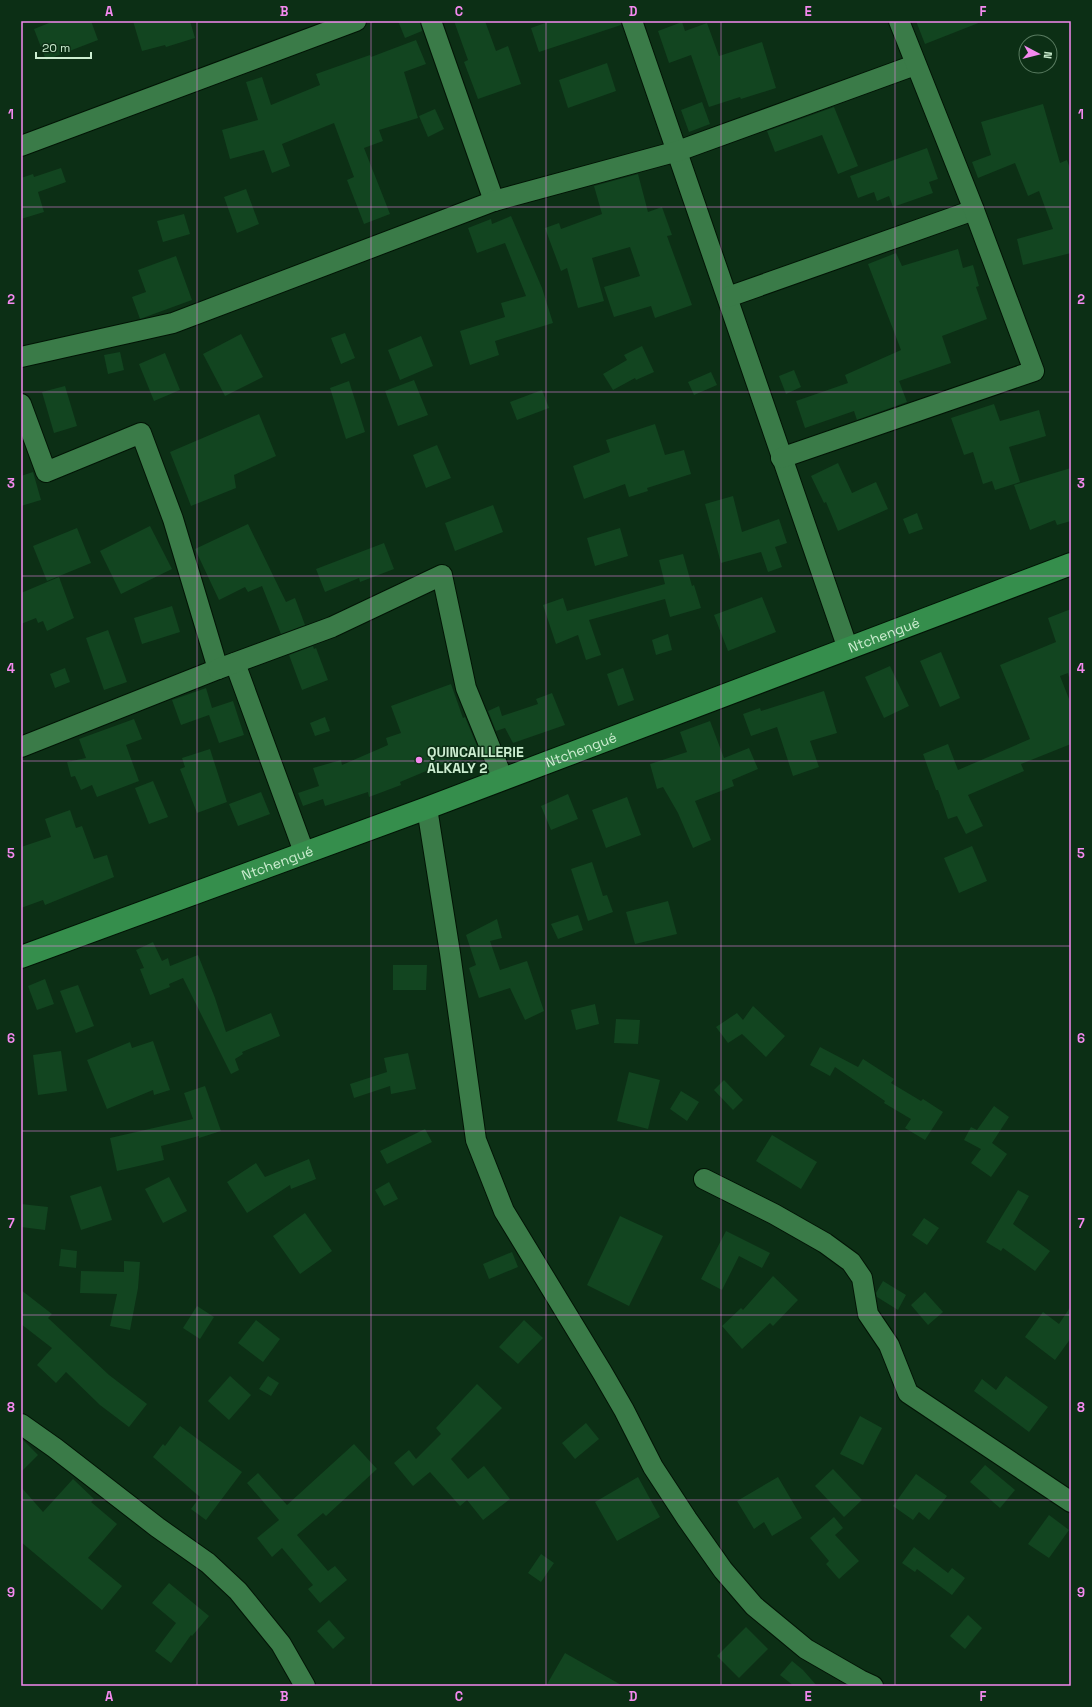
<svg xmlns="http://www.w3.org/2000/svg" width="1092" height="1707" viewBox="0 0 1092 1707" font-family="'Space Grotesk',sans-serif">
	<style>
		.building { fill: #124520 }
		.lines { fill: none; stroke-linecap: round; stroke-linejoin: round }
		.minor-casing { stroke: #021405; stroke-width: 22 }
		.primary-casing { stroke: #021405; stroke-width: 24 }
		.minor { stroke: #3a7b48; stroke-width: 20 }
		.primary { stroke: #358e4c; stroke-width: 22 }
		.grid { fill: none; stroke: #f489ef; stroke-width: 1; stroke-opacity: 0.55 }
		.poi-dot { fill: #f489ef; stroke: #0c2f15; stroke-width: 1.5 }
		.labels { text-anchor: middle; stroke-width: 3; stroke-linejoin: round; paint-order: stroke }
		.street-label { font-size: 14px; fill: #ccedd0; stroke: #0c2f15 }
		.poi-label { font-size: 14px; font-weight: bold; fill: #ccedd0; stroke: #0c2f15; text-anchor: start }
		.neatline { fill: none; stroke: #f489ef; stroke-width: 1.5 }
		.grid-label { font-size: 13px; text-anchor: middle; font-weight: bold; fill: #f489ef }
	</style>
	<rect width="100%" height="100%" fill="#0c2f15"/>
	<g class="building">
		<path d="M54 21H91L98 40 46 60 34 29Z"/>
		<path d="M133 21H190L195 38 166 47 165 45 142 51Z"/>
		<path d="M398 21H420L422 31 405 38Z"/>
		<path d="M454 21H485L496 51 508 46 521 84 478 99 464 62 468 60Z"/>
		<path d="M551 21H621V25L539 52 531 28Z"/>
		<path d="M916 21H981V22L925 44Z"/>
		<path d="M682 22 685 31 707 23 719 56 762 42 776 88 741 99 740 97 709 107 691 55 669 63 658 31Z"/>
		<path d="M416 40 426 64 404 72 418 118 379 130 383 141 364 148 390 214 364 224 347 180 354 177 334 123 282 144 290 166 272 173 264 150 230 159 222 130 258 120 246 82 262 77 271 105 320 85 316 74 370 55 371 57Z"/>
		<path d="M607 63 616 91 568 108 559 80Z"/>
		<path d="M702 102 710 124 689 132 681 110Z"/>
		<path d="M1043 104 1060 163 1067 160 1071 171V253L1023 265 1017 239 1053 229 1039 191 1028 196 1015 163 978 178 972 162 991 155 981 122Z"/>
		<path d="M834 107 858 166 838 174 822 135 775 152 767 131Z"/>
		<path d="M435 109 444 129 428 137 419 116Z"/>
		<path d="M927 148 938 179 929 182 933 193 893 207 889 196 877 201 874 192 858 198 850 176Z"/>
		<path d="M61 168 66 182 38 192 44 212 21 219V178L33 174 34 177Z"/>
		<path d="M638 174 648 212 662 207 672 235 667 236 692 305 655 318 651 306 614 317 604 287 640 276 630 247 592 258 604 301 578 308 567 268 561 271 545 228 559 223 561 229 602 214 594 186Z"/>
		<path d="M246 189 259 224 237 233 224 197Z"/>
		<path d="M184 214 190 234 163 242 157 221Z"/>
		<path d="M511 216 542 288 553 323 495 341 499 355 470 365 460 331 505 317 501 303 526 296 505 243 477 253 468 228 491 219 492 224Z"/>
		<path d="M958 249 963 268 973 265 979 286 976 287 987 319 942 336 951 363 899 381 907 402 857 420 854 411 805 428 796 401 848 383 845 375 901 350 868 264 896 253 902 266Z"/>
		<path d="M176 256 192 300 140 319 132 297 146 292 138 270Z"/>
		<path d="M345 333 355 358 341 364 331 338Z"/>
		<path d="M241 334 263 377 225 396 203 354Z"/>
		<path d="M421 336 433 366 400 380 388 350Z"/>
		<path d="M642 346 654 372 636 380 635 378 613 390 603 374 627 360 624 355Z"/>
		<path d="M120 352 124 370 108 374 104 355Z"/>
		<path d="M165 353 180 390 154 401 139 364Z"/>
		<path d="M794 370 801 387 786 394 779 376Z"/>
		<path d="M711 372 717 385 694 395 688 382Z"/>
		<path d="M414 380 428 415 398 426 385 391Z"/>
		<path d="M349 381 365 432 346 439 330 388Z"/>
		<path d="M65 386 77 426 54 433 42 392Z"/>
		<path d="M542 390 549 408 517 420 510 402Z"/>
		<path d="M994 404 1000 421 1039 410 1046 436 1009 447 1020 482 995 490 992 481 983 484 973 452 964 455 951 418Z"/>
		<path d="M259 414 276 456 234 475 236 488 191 506 170 452Z"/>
		<path d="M655 424 665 455 684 450 691 474 647 488 648 491 629 497 625 484 584 499 573 466 610 452 606 440Z"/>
		<path d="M437 445 451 478 426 488 413 455Z"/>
		<path d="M838 463 852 493 876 482 888 509 838 531 826 502 824 503 811 476Z"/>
		<path d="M1071 468V521L1057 525 1055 520 1030 530 1014 485Z"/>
		<path d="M33 472 41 500 21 506V476Z"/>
		<path d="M733 496 742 532 779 519 787 543 775 547 782 567 768 572 761 552 721 563 705 504Z"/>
		<path d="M493 505 503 532 455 551 445 523Z"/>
		<path d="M917 513 923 529 909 534 903 519Z"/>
		<path d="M248 524 286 602 295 598 305 625 281 634 262 586 248 592 245 587 219 600 195 549Z"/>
		<path d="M150 526 172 569 121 594 100 551Z"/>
		<path d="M77 528 91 563 47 581 33 546Z"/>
		<path d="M620 528 628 556 595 566 587 538Z"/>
		<path d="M384 543 394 569 360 582 359 578 325 592 316 569Z"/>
		<path d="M683 554 692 586 694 585 701 608 670 617 665 599 589 620 601 655 586 660 578 635 556 644 543 605 563 598 567 611 665 584 659 560Z"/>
		<path d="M59 577 74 618 47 631 43 621 38 623 36 618 21 624V593Z"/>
		<path d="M762 597 776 632 728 651 714 615Z"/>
		<path d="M172 606 180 632 142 644 134 618Z"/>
		<path d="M1071 609V676L1069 677 1068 673 1060 676 1071 704V744L1021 764 1024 771 968 795 983 826 966 834 957 816 948 819 938 790H936L923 754 948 744 958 770 1030 739 1000 665 1056 642 1048 618Z"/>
		<path d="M108 630 127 682 104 690 86 638Z"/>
		<path d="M668 634 672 650 656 655 652 640Z"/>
		<path d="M313 646 314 649 316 648 328 680 302 690 289 655Z"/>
		<path d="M941 652 960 698 940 707 920 661Z"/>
		<path d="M890 666 909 706 884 718 865 677Z"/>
		<path d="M65 668 70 682 55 688 50 674Z"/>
		<path d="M623 668 634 700 618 706 607 674Z"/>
		<path d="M451 684 463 718 465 717 480 753 444 766 443 764 400 782 401 785 369 797 368 792 325 806 323 799 303 806 298 793 319 786 313 768 341 760 342 765 388 745 386 738 401 733 391 706Z"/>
		<path d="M206 688 212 708 233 701 244 735 219 743 209 715 181 725 172 700Z"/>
		<path d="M824 691 837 733 810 741 819 767 793 776 777 727 751 736 743 714 760 708 761 711Z"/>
		<path d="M552 693 565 725 513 743 505 728 496 731 488 711 499 706 502 716 538 704 536 699Z"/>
		<path d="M325 717 330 731 315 736 310 723Z"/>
		<path d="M134 719 142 739 126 745 139 781 97 797 92 785 81 790 75 776 71 777 67 762 86 758 79 739Z"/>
		<path d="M710 721 724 758 749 748 758 769 732 780 734 786 695 801 711 840 693 848 678 813 663 787 657 789 650 764 687 752 680 732Z"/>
		<path d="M210 749 227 802 197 813 180 769 185 767 182 758Z"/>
		<path d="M153 781 168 817 149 824 135 788Z"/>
		<path d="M261 792 270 814 238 826 229 804Z"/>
		<path d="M568 794 578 819 551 830 541 806Z"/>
		<path d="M627 797 641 835 606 848 592 810Z"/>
		<path d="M70 810 76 828 82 826 94 859 107 855 114 877 45 905 43 900 21 908V847L51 837 45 819Z"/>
		<path d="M972 846 987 881 959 893 944 858Z"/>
		<path d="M592 862 603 896 607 895 613 912 588 921 571 869Z"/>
		<path d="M668 901 677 934 635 944 626 912Z"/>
		<path d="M578 915 583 930 558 939 551 924Z"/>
		<path d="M497 919 502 938 490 941 500 970 527 961 544 1011 525 1020 510 988 479 998 469 968 476 965 466 935Z"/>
		<path d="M153 942 162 961 168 958 170 966 198 955 215 998 226 1032 271 1013 280 1036 242 1052 243 1054 235 1059 239 1070 231 1074 183 978 169 984 170 987 150 995 140 969 144 968 136 950Z"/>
		<path d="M393 965H427L426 990H393Z"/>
		<path d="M45 979 54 1004 37 1010 28 986Z"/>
		<path d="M78 985 94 1026 76 1033 60 991Z"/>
		<path d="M595 1004 599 1024 576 1030 571 1010Z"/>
		<path d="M753 1006 785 1036 766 1057 742 1034 728 1043 716 1027 737 1013 743 1020Z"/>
		<path d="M616 1019 640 1020 638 1044 614 1043Z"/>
		<path d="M153 1041 170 1090 154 1095 153 1090 107 1109 87 1060 130 1042 132 1048Z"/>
		<path d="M820 1047 858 1067 863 1059 894 1079 891 1083 921 1101 923 1099 943 1112 925 1140 905 1128 911 1119 884 1103 885 1101 835 1067 830 1076 810 1065Z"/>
		<path d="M61 1051 67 1091 38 1095 33 1055Z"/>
		<path d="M408 1053 416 1089 391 1094 390 1086 354 1098 350 1084 387 1072 384 1058Z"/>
		<path d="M629 1072 660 1080 648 1129 617 1121Z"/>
		<path d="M724 1080 743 1100 733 1110 714 1090Z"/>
		<path d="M205 1086 221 1131 199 1138V1136L161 1146 164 1160 117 1171 110 1138 193 1119 184 1093Z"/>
		<path d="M681 1091 699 1102 687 1121 670 1109Z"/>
		<path d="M994 1106 1009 1117 992 1143 1007 1154 991 1177 971 1163 981 1149 964 1140 971 1127 977 1130Z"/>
		<path d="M425 1129 432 1142 387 1164 380 1151Z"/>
		<path d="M772 1135 817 1162 801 1189 756 1161Z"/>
		<path d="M309 1159 316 1179 291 1189 290 1185 247 1213 227 1182 256 1163 265 1177Z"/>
		<path d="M169 1177 187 1211 163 1223 145 1189Z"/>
		<path d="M389 1182 398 1199 384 1206 375 1190Z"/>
		<path d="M101 1186 112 1220 81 1230 70 1196Z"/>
		<path d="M1018 1190 1029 1196 1013 1224 1050 1251 1035 1271 1003 1248 1001 1251 986 1242Z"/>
		<path d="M21 1204 48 1207 45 1230 21 1227Z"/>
		<path d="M305 1213 332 1251 300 1274 273 1236Z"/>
		<path d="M620 1216 663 1236 629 1306 587 1285Z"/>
		<path d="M924 1218 939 1228 927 1245 912 1235Z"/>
		<path d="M726 1231 770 1253 762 1268 739 1256 722 1290 701 1279Z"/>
		<path d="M61 1249 77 1251 76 1268 59 1266Z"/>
		<path d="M512 1252 518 1267 489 1279 483 1264Z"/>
		<path d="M124 1261 140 1262 138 1288 130 1330 110 1326 117 1294 80 1293 81 1271 124 1272Z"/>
		<path d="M773 1276 798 1300 773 1326 770 1323 742 1349 722 1326 741 1308 743 1310Z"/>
		<path d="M883 1281 906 1295 898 1310 877 1297 876 1293Z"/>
		<path d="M21 1290 52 1314 48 1318 109 1375 147 1404 129 1427 100 1405 66 1372 56 1383 37 1365 52 1348 21 1324Z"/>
		<path d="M925 1292 943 1312 928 1325 911 1305Z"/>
		<path d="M197 1306 214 1317 200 1339 183 1328Z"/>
		<path d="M1071 1306V1338L1055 1360 1025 1337 1043 1312 1059 1324Z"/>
		<path d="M256 1320 280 1339 263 1362 238 1343Z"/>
		<path d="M524 1320 543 1338 518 1364 499 1347Z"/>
		<path d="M230 1376 251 1395 229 1420 208 1401Z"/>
		<path d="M268 1376 279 1383 271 1396 259 1389Z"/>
		<path d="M1006 1376 1048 1407 1029 1432 974 1391 982 1379 996 1390Z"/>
		<path d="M477 1384 502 1408 451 1459 468 1479 484 1466 510 1499 483 1520 467 1500 460 1506 430 1472 413 1486 394 1463 409 1450 416 1459 441 1434 436 1428Z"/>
		<path d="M860 1416 882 1428 863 1465 840 1454Z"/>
		<path d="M586 1423 599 1439 575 1459 562 1443Z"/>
		<path d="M180 1426 242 1472 206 1520 191 1509 200 1497 153 1457 163 1444 165 1446Z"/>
		<path d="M21 1438 38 1455 21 1472Z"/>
		<path d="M354 1444 377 1469 326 1516 323 1513 297 1535 328 1571 335 1566 347 1580 320 1603 308 1589 313 1585 282 1548 272 1557 257 1538 279 1520 247 1483 258 1473 287 1505Z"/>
		<path d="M985 1465 1015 1490 1000 1508 970 1482Z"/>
		<path d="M833 1469 862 1500 844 1517 815 1486Z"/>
		<path d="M916 1474 947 1496 929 1520 919 1512 913 1520 893 1506Z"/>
		<path d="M638 1477 660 1517 617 1541 595 1502Z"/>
		<path d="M778 1477 802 1518 772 1536 764 1522 754 1529 737 1501Z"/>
		<path d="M73 1479 94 1499 91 1502 117 1524 88 1558 122 1586 102 1610 21 1542V1487L43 1512Z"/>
		<path d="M1049 1515 1069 1530 1049 1558 1028 1544Z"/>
		<path d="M834 1517 843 1528 835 1535 859 1561 839 1579 826 1564 829 1561 810 1538Z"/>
		<path d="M914 1547 948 1573 952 1568 965 1578 952 1595 917 1569 915 1572 902 1563Z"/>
		<path d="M541 1554 554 1563 541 1582 528 1573Z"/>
		<path d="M169 1583 209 1616 192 1636 191 1635 171 1663 155 1651 176 1623 152 1603Z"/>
		<path d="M968 1615 982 1628 965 1649 950 1636Z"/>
		<path d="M329 1620 345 1638 333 1649 317 1631Z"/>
		<path d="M746 1627 768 1649 739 1678 717 1656Z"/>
		<path d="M565 1653 623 1686H546Z"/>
		<path d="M792 1661 803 1670 817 1686H794L780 1675Z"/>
	</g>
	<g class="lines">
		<g class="minor-casing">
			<g id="minor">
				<path d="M431 21 494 201"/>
				<path d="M632 21 848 649"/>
				<path d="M21 146 356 21"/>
				<path d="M728 297 974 210"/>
				<path d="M21 357 173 323 494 201 678 151 915 65"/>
				<path d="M21 404 46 472 141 433 173 519 218 669 21 747"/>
				<path d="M781 458 1034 371 974 210 899 21"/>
				<path d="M235 663 304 852"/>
				<path d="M218 669 332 627 442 575 466 688 503 779"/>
				<path d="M427 808 450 953 476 1140 504 1211 602 1372 624 1410 653 1467 687 1519 723 1570 754 1606 806 1649 860 1680 873 1686"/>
				<path d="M704 1179 774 1214 825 1243 851 1262 862 1278 868 1314 889 1345 908 1393 1071 1502"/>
				<path d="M21 1424 55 1448 157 1527 208 1563 238 1591 281 1644 305 1686"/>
			</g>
		</g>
		<g class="primary-casing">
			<g id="primary">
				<path id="s1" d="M21 957 427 808 1071 564"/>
			</g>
		</g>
		<use href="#minor" class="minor"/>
		<use href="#primary" class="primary"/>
	</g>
	<path class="grid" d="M197 21V1686M371 21V1686M546 21V1686M721 21V1686M895 21V1686M21 207H1071M21 392H1071M21 576H1071M21 761H1071M21 946H1071M21 1131H1071M21 1315H1071M21 1500H1071"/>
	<circle class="poi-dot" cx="419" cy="760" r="4"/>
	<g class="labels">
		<g class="street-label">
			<text dy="5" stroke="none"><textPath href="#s1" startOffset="921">Ntchengué</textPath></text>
			<text dy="5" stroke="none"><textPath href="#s1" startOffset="597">Ntchengué</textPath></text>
			<text dy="5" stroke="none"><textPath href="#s1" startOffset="273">Ntchengué</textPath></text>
		</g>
		<g class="poi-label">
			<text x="427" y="757">QUINCAILLERIE<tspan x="427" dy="16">ALKALY 2</tspan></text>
		</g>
	</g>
	<rect width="1092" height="1707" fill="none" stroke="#0c2f15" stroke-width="44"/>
	<g transform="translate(1038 54) rotate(97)"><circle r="19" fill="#0c2f15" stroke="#597b60"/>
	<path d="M0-3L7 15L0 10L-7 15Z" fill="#f489ef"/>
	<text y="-6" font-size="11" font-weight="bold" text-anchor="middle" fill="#ccedd0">N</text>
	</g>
	<path d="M36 52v6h55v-6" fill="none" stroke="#ccedd0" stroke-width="2"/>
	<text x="42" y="52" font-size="12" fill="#ccedd0" stroke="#0c2f15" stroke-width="3" paint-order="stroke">20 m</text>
	<rect x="22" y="22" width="1048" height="1663" class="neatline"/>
	<g class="grid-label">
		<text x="109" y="16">A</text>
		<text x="284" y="16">B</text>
		<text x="459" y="16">C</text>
		<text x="633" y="16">D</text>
		<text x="808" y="16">E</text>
		<text x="983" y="16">F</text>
		<text x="11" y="119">1</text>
		<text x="1081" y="119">1</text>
		<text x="11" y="304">2</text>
		<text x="1081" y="304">2</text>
		<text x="11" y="488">3</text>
		<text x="1081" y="488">3</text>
		<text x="11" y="673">4</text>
		<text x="1081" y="673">4</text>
		<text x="11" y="858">5</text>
		<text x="1081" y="858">5</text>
		<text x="11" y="1043">6</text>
		<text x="1081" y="1043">6</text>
		<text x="11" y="1228">7</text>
		<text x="1081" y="1228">7</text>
		<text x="11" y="1412">8</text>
		<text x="1081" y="1412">8</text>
		<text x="11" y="1597">9</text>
		<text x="1081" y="1597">9</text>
		<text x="109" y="1701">A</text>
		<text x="284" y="1701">B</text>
		<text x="459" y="1701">C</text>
		<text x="633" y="1701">D</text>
		<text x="808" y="1701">E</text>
		<text x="983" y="1701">F</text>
	</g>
</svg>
